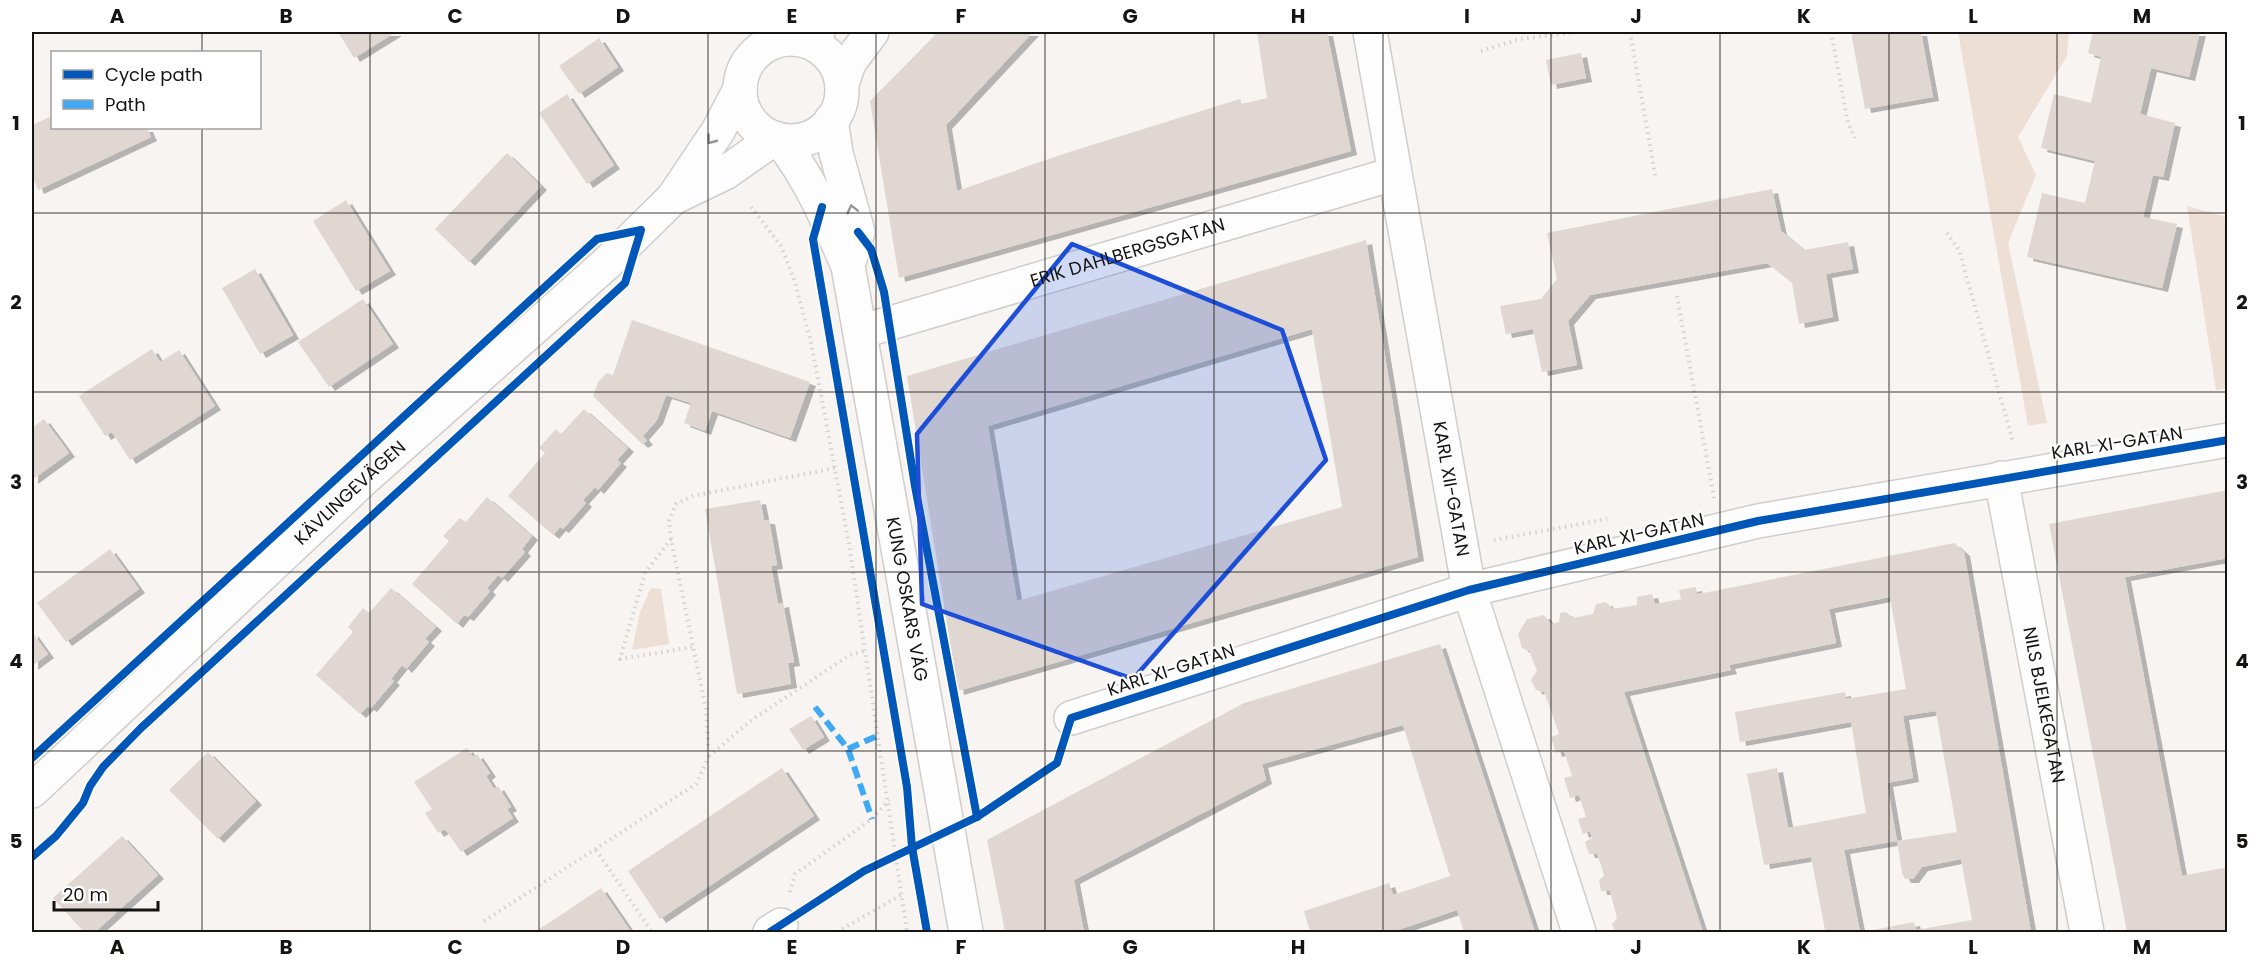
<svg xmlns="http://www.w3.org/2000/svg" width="2259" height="964" viewBox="0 0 2259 964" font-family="Poppins,sans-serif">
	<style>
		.green { fill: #eedfd5 }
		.building { fill: #e0d7d2; fill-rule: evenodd; filter: url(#shadow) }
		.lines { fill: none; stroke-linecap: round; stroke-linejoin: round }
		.minor-casing { stroke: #d0cecc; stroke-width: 36 }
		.tertiary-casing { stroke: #d0cecc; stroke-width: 36 }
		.secondary-casing { stroke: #d0cecc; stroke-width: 36 }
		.path { stroke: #d2d2d2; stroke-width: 4; stroke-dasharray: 1.5 4.5; stroke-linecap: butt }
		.minor { stroke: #fefdfd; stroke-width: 33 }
		.tertiary { stroke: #fefdfd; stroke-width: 33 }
		.secondary { stroke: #fefdfd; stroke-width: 33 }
		.quiet { stroke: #3fa9f5; stroke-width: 6; stroke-dasharray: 12 6; stroke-linecap: butt }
		.cycleway-casing { stroke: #fff; stroke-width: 11 }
		.cycleway { stroke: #0057b8; stroke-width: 8 }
		.oneway { stroke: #969494 }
		.marked { fill: #1d4ed8; fill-opacity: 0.2; stroke: #1d4ed8; stroke-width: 4.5; stroke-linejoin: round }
		.grid { fill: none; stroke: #161413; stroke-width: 1.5; stroke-opacity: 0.55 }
		.labels { text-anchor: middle; stroke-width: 4.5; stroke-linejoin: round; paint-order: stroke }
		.street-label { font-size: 18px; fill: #161413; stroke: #fff }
		.neatline { fill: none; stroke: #161413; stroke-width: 2 }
		.grid-label { font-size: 20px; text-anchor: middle; font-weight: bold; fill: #161413 }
	</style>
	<defs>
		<filter id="shadow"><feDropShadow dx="6" dy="4" stdDeviation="0" flood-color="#0004"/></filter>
	</defs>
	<rect width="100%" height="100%" fill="#f7f4f2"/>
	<g class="green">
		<path d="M1958 32H2069L2067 56 2018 137 2036 175 2008 243 2047 423 2028 426Z"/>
		<path d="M2187 206 2227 217V388L2216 390Z"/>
		<path d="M651 588 661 589 669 644 632 650 640 612Z"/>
	</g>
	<g class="building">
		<path d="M338 32H396L354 58Z"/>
		<path d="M938 32H1033L946 125 957 191 1063 154 1240 99 1242 104 1267 98 1257 32H1327L1351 151 899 278 870 101Z"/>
		<path d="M1851 32H1921L1933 97 1865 109Z"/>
		<path d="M2093 32H2200L2189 77 2151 68 2140 114 2175 123 2163 177 2153 175 2143 217 2177 224 2162 288 2027 257 2042 193 2085 203 2095 161 2041 148 2054 94 2091 103 2101 57 2088 53Z"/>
		<path d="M599 38 618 67 579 94 559 66Z"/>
		<path d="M1581 53 1586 78 1551 85 1546 60Z"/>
		<path d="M567 94 614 165 587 184 539 113Z"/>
		<path d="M52 116V128H147L151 137 38 190 32 176V125Z"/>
		<path d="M507 153 541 186 469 262 435 229Z"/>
		<path d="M1772 189 1781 231 1804 250 1848 242 1853 269 1826 274 1833 317 1799 324 1792 283 1767 263 1590 295 1568 321 1577 365 1542 372 1533 329 1506 334 1500 306 1541 299 1557 279 1547 233Z"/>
		<path d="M346 200 390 271 356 291 313 221Z"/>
		<path d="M1366 240 1418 557 958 691 907 376ZM1312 329 1342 507 1017 601 988 426Z"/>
		<path d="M255 269 293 335 260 354 222 288Z"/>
		<path d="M363 299 393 344 329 387 298 342Z"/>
		<path d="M632 320 810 382 790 438 712 411 705 431 684 423 691 403 666 395 657 420 643 436 647 441 642 444 593 396 598 382 607 373 613 375Z"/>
		<path d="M152 349 160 362 179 350 215 406 130 460 112 432 105 436 79 396Z"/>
		<path d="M584 409 628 448 617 460 621 463 598 490 595 487 583 500 586 503 563 529 560 527 553 535 508 496 545 453 539 448 556 429 561 434Z"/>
		<path d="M44 419 69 453 32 480V428Z"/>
		<path d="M2228 490V558L2125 577 2182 876 2228 867V931L2127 932 2049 524Z"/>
		<path d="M487 497 532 536 522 549 525 552 502 578 498 575 487 588 490 591 468 617 464 615 457 624 412 584 449 541 443 536 460 518 466 522Z"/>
		<path d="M760 500 764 520H769L777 565 771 566 778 604 783 603 794 662 788 663 791 684 737 694 705 509Z"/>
		<path d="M1954 543 1964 552 2031 932H1863L1914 922 1916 930 1972 920 1961 859 1922 867 1913 879H1905L1902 873 1897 841 1957 832 1936 711 1903 716 1913 778 1887 783 1897 841 1844 850 1860 932H1816L1825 930 1811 857 1764 865 1747 774 1777 768 1788 828 1866 813 1851 722 1740 742 1735 712 1845 692 1846 699 1906 689 1890 597 1829 609 1836 643 1729 665 1731 670 1624 692 1703 932H1615L1612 924 1617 918 1610 891H1601L1599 880 1604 876 1601 865 1597 854H1589L1585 842 1592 838 1590 831 1583 834 1578 819 1586 817 1579 795 1570 798 1564 778 1572 776 1564 751 1556 753 1551 737 1559 734 1550 708 1544 692 1536 690 1531 680 1537 671 1529 651 1522 648 1518 634 1527 619 1544 615 1551 624 1559 622 1560 613 1566 612 1573 618 1593 614 1596 604 1606 602 1613 609 1637 605V597L1652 594 1655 604 1681 599 1679 590 1696 587 1697 594 1714 591Z"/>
		<path d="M110 549 139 589 66 642 37 603Z"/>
		<path d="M391 588 436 627 425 639 429 642 406 669 402 665 391 679 394 681 371 708 368 706 360 714 316 675 353 632 348 627 363 608 369 613Z"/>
		<path d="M32 632 48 654 32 666Z"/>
		<path d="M1440 644 1535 932H1464L1457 910 1392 932H1310L1304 911 1389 883 1393 895 1450 876 1403 725 1262 764 1266 780 1074 880 1084 932H1005L987 840 1244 703Z"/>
		<path d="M811 716 824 737 803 750 789 729Z"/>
		<path d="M467 748 473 757 477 754 490 773 486 776 494 789 498 786 511 807 507 809 513 818 461 852 445 829 438 833 425 813 432 809 414 782Z"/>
		<path d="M208 752 256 801 218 839 169 790Z"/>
		<path d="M782 768 814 816 660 919 628 871Z"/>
		<path d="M122 836 158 875 95 932H84L53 898Z"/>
		<path d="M601 888 631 932H534L558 917Z"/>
	</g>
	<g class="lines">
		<g class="minor-casing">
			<g id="minor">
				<path id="s1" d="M1370 32 1469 590 1579 932"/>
				<path id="s2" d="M860 332 1393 174"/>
				<path id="s3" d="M2001 478 2087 932"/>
				<path d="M1071 718 1469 590 1758 521 2228 440"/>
				<path d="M770 932 781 925"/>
			</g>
		</g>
		<g class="tertiary-casing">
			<g id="tertiary">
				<path d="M804 40 818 32"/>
				<path d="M842 84 849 63 872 32"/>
			</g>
		</g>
		<g class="secondary-casing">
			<g id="secondary">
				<circle cx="791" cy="90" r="51"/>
				<path d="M831 120 836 153 858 232 848 266"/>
				<path id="s4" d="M780 140C810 178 828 221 848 266L966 932"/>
				<path d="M673 198 725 173 775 138"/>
				<path id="s5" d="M32 791 365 478 607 263 673 198 718 131 740 89"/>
			</g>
		</g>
		<g class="path">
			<path d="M1630 32 1656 180"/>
			<path d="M1831 32 1848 123 1855 138"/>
			<path d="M1481 51 1520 39 1576 32"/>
			<path d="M751 207 781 246 794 279 811 342 849 544 907 932"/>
			<path d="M1947 233 1959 250 2013 442"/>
			<path d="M1677 296 1714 498"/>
			<path d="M671 539 645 573 620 659 693 647"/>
			<path d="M1494 540 1607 519"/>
			<path d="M709 756 753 719 850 655 865 651"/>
			<path d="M596 850 652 932"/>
			<path d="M790 892 795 874 872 819 889 800"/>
			<path d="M484 921 696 784 709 756 706 709 671 539 669 521 676 504 693 496 835 468"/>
			<path d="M837 932 901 895"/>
		</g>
		<use href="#minor" class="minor"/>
		<use href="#tertiary" class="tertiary"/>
		<use href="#secondary" class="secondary"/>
		<g class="quiet">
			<path d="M815 707 848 749 872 819"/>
			<path d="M848 749 879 735"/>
		</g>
		<g class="cycleway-casing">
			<g id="cycleway">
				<path d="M822 207 813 239 907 787 912 847 927 932"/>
				<path d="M858 232 871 249 884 292 915 486 977 817"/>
				<path d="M32 758 597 239 641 230 625 283 141 728 103 767 90 786 83 803 56 836 32 857"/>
				<path d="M770 932 864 871 977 817 1057 763 1071 718 1469 590 1758 521 2228 440"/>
			</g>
		</g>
		<use href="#cycleway" class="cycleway"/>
	</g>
	<defs><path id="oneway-chevron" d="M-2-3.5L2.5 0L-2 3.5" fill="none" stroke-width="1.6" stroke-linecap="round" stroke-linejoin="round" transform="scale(1.5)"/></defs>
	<g class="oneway">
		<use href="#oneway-chevron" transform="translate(711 140) rotate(127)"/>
		<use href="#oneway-chevron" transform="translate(852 209) rotate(-104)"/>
	</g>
	<path class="marked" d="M1072 244 1282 330 1326 460 1133 679 922 604 917 434Z"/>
	<path class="grid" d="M202 32V52M370 32V932M539 32V932M708 32V932M876 32V932M1045 32V932M1214 32V932M1383 32V932M1551 32V932M1720 32V932M1889 32V932M2057 32V932M202 128V932M32 213H2228M32 392H2228M32 572H2228M32 751H2228"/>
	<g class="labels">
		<g class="street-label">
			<text dy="6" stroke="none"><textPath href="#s2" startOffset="279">ERIK DAHLBERGSGATAN</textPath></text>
			<text transform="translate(2117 443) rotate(-9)" y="6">KARL XI-GATAN</text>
			<text dy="6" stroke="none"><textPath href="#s1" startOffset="464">KARL XII-GATAN</textPath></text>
			<text dy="6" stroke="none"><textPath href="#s5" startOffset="436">KÄVLINGEVÄGEN</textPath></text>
			<text transform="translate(1639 534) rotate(-13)" y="6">KARL XI-GATAN</text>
			<text dy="6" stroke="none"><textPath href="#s4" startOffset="482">KUNG OSKARS VÄG</textPath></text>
			<text transform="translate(1171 670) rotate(-18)" y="6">KARL XI-GATAN</text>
			<text dy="6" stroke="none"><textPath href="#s3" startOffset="231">NILS BJELKEGATAN</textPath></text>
		</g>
	</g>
	<rect width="2259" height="964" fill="none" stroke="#ffffff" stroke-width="66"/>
	<rect x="51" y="51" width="210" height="78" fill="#ffffff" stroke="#a2a1a1" stroke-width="1.5"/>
	<rect x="63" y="70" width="30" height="9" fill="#0057b8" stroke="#a2a1a1" stroke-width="1.5"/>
	<text x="105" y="81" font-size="18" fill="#161413">Cycle path</text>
	<rect x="63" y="100" width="30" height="9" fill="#3fa9f5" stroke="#a2a1a1" stroke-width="1.5"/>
	<text x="105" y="111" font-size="18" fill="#161413">Path</text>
	<path d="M54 901v9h104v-9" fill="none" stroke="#161413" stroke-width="3"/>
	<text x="63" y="901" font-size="18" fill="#161413" stroke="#ffffff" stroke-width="4.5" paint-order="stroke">20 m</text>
	<rect x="33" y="33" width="2193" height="898" class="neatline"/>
	<g class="grid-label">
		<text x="117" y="23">A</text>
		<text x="286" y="23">B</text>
		<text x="455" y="23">C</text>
		<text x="623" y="23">D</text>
		<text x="792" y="23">E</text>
		<text x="961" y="23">F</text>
		<text x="1130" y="23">G</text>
		<text x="1298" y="23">H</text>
		<text x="1467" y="23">I</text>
		<text x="1636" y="23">J</text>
		<text x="1804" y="23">K</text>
		<text x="1973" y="23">L</text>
		<text x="2142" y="23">M</text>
		<text x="16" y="130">1</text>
		<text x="2242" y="130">1</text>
		<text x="16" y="309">2</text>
		<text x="2242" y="309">2</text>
		<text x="16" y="489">3</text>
		<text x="2242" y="489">3</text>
		<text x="16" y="668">4</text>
		<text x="2242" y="668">4</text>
		<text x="16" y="848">5</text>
		<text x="2242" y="848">5</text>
		<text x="117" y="954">A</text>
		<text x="286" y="954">B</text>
		<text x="455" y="954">C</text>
		<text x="623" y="954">D</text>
		<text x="792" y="954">E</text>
		<text x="961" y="954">F</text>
		<text x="1130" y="954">G</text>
		<text x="1298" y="954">H</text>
		<text x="1467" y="954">I</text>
		<text x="1636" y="954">J</text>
		<text x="1804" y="954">K</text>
		<text x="1973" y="954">L</text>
		<text x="2142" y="954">M</text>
	</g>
</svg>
